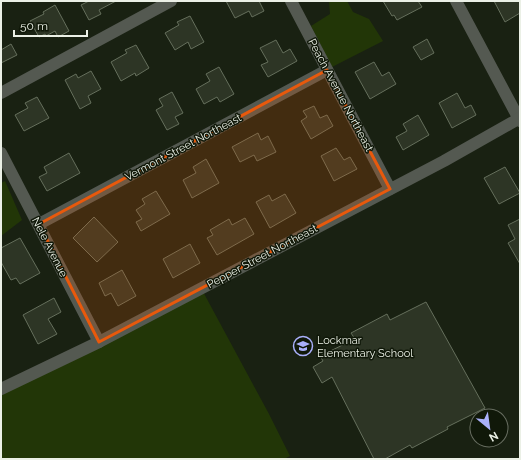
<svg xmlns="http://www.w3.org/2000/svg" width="521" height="460" viewBox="0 0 521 460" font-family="Raleway,sans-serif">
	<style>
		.green { fill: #223607 }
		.building { fill: #2d3525; stroke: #656f5c }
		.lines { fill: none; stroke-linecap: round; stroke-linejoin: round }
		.minor { stroke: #545951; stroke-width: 12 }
		.marked { fill: #e8590c; fill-opacity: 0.2; stroke: #e8590c; stroke-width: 3; stroke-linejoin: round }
		.labels { text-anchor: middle; stroke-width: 3; stroke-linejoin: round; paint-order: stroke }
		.street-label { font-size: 11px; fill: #ebf0e6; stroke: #101809 }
		.poi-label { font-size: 11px; fill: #ebf0e6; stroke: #101809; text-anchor: start }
	</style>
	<rect width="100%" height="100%" fill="#192112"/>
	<g class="green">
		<path d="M329 1H347L353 12 369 19 383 41 332 67 311 26 330 14Z"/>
		<path d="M5 181 22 220 1 236V183Z"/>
		<path d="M201 288 269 414 290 456 284 459H1V388Z"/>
	</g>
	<g class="building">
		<path d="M89 1H116L99 10 101 14 89 20 81 5Z"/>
		<path d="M226 1H259L264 11 252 17 249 11 235 18Z"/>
		<path d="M383 1H418L422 7 397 20 394 15 392 16Z"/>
		<path d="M494 1H520V13L505 22Z"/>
		<path d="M55 5 69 31 58 37 55 31 46 36 45 34 39 37 30 21 44 14 43 12Z"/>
		<path d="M190 16 204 42 191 49 188 42 175 50 165 33 179 25 177 22Z"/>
		<path d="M427 39 434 53 421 60 413 47Z"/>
		<path d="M276 40 283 53 290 49 297 61 268 77 261 65 268 62 260 48Z"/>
		<path d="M11 44 17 55 1 63V50Z"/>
		<path d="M136 45 149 68 136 76 135 73 121 81 111 62 127 53 125 50Z"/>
		<path d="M374 62 382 76 389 72 396 84 370 99 355 72Z"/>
		<path d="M219 67 234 94 220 102 217 97 204 104 196 89 210 81 206 74Z"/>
		<path d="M91 71 101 89 88 96 91 103 80 109 65 80 76 74 78 78Z"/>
		<path d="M172 92 183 113 175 117 179 124 167 130 156 110 163 106 159 99Z"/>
		<path d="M457 93 465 108 471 105 476 115 452 128 439 103Z"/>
		<path d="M37 97 49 118 24 131 15 115 28 108 25 103Z"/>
		<path d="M314 106 320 118 327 115 333 126 311 139 301 121 307 117 303 111Z"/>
		<path d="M418 115 429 135 403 150 396 137 407 131 403 124Z"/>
		<path d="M258 133 261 140 268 136 276 152 257 161 254 155 240 162 232 147Z"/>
		<path d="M336 148 344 160 350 157 357 169 334 181 321 156Z"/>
		<path d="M69 153 80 173 47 191 39 177 47 173 44 167Z"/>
		<path d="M206 159 219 183 192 198 183 180 196 173 193 167Z"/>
		<path d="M505 167 520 193 499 204 484 178Z"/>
		<path d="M156 191 170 214 141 231 136 222 142 219 136 210 145 204 142 199Z"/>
		<path d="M285 194 296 213 270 228 256 202 269 195 272 201Z"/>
		<path d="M94 217 118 242 97 262 73 238Z"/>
		<path d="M245 218 254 234 217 255 207 238 213 235 210 230 229 219 232 225Z"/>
		<path d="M520 219V264L508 243 515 239 508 225Z"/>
		<path d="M20 238 40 273 20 284 16 278 11 280 1 262V248Z"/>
		<path d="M190 244 200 263 173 278 163 259Z"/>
		<path d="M122 270 136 296 118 306 111 293 105 296 99 283Z"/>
		<path d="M54 298 61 312 48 319 57 334 38 344 23 315Z"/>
		<path d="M426 302 485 408 447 427 448 429 412 448 410 445 385 459H374L332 377 322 383 313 367 323 361 320 356 355 339 351 333 387 314 390 320Z"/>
	</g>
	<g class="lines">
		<g class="minor">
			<path d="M291 1 390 189"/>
			<path d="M456 1 520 121"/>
			<path d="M1 93 171 1"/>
			<path d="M1 153 99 342"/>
			<path d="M39 224 327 70"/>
			<path d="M1 389 99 342 444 161 520 118"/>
		</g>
	</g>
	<path class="marked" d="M327 70 390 189 99 342 39 224Z"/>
	<defs>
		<g id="school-ring" transform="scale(1)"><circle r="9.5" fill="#101809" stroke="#aab0fb" stroke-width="1.5"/><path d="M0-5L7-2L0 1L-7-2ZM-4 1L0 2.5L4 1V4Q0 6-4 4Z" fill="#aab0fb"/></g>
	</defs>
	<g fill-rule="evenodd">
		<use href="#school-ring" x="303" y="346"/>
	</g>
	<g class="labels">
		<g class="street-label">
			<text transform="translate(341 95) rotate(62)" y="4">Peach Avenue Northeast</text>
			<text transform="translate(183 147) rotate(-28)" y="4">Vermont Street Northeast</text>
			<text transform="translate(50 247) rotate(63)" y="4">Nele Avenue</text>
			<text transform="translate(262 256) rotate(-28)" y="4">Pepper Street Northeast</text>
		</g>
		<g class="poi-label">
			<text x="317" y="344">Lockmar<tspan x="317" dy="13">Elementary School</tspan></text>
		</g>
	</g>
	<rect width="521" height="460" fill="none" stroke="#ebf0e6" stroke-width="4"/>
	<g transform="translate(489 428) rotate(151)"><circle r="19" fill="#101809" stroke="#686e61"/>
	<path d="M0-3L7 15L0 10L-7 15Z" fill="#aab0fb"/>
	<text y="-6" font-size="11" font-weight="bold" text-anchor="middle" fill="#ebf0e6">N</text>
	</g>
	<path d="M14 30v6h73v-6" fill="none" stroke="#ebf0e6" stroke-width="2"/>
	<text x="20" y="30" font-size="12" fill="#ebf0e6" stroke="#101809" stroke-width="3" paint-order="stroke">50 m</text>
</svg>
